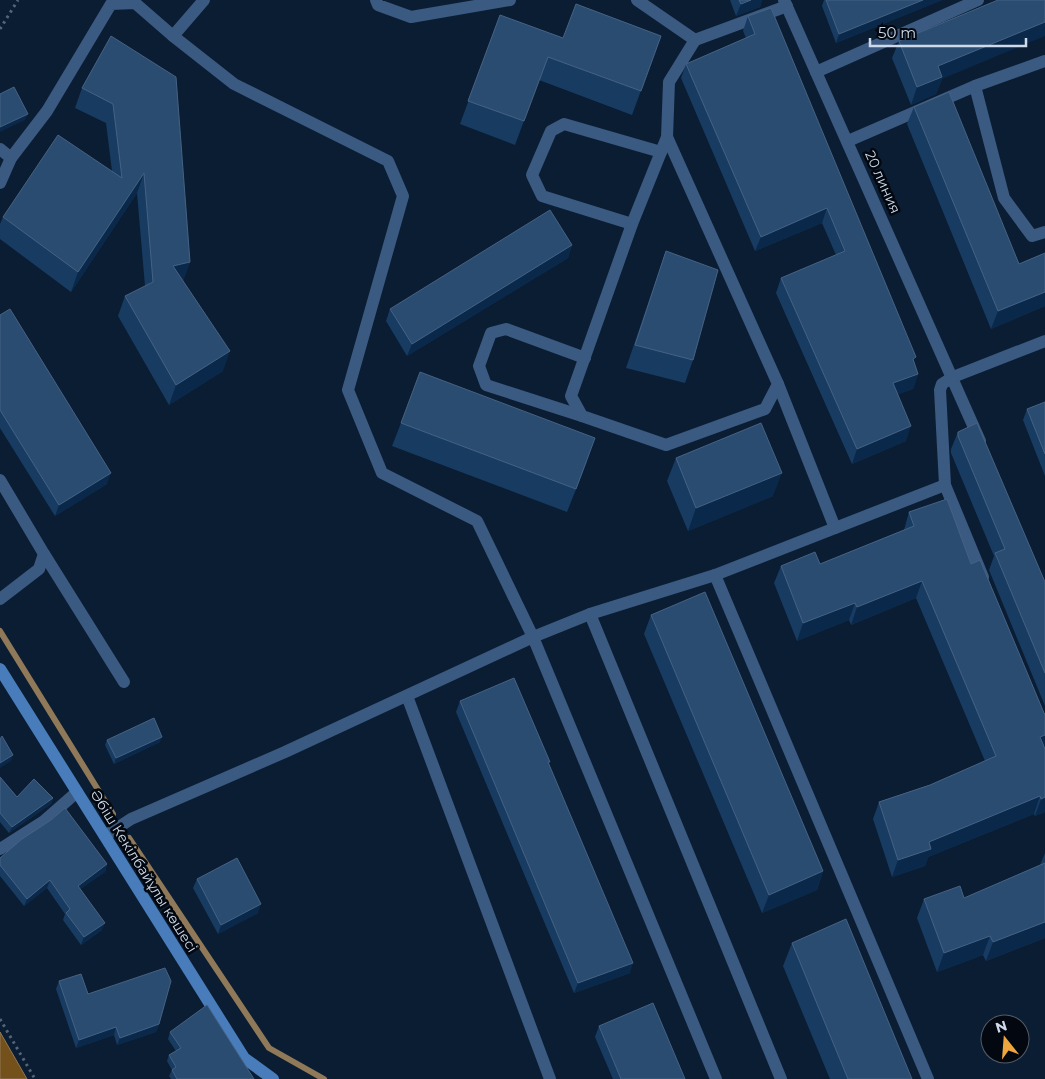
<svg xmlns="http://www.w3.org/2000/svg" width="1045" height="1079" viewBox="0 0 1045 1079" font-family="Montserrat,sans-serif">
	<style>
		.water { fill: #74501a; stroke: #8f7958 }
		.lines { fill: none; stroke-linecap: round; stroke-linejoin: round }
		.stream { stroke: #8f7958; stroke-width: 6 }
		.path { stroke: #556578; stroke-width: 3; stroke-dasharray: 2.5 4; stroke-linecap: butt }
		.lane { stroke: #3a5a81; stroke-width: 12 }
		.street { stroke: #3a5a81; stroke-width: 12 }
		.secondary { stroke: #487cbb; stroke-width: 12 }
		.wall { fill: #183b62 }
		.shaded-wall { fill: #0a2849 }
		.building { fill: #2b4c71; stroke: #456284 }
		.labels { text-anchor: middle; stroke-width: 5; stroke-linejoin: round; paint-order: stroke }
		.street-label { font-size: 14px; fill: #cedae9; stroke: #020710 }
	</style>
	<rect width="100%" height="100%" fill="#0b1d32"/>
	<path class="water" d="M0 1032 27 1079H0Z"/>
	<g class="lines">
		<g class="stream">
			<path d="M0 631 113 814"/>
			<path d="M129 838 269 1048 324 1079"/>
		</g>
		<g class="path">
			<path d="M0 29 18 0"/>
			<path d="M0 1019 35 1079"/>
		</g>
		<g class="lane">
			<path d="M376 0 378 5 411 17 510 0"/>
			<path d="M637 0 695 40 669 82 667 137 632 224 571 396 582 416 666 445 765 409 778 384 667 137"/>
			<path d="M173 36 204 0"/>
			<path d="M695 40 787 6"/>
			<path d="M975 86 1004 198 1032 236 1045 232"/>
			<path d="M848 141 975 86 1045 61"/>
			<path d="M0 149 11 158 0 183"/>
			<path d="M11 158 47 111 111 4 135 3 173 36 234 84 388 161 403 196 348 390 382 473 477 521 533 637 716 1079"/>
			<path d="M632 224 542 196 532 175 551 131 564 124 661 152"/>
			<path d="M778 384 835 528"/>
			<path d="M582 416 486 385 479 366 491 333 506 329 585 358"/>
			<path d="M0 480 44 554 39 569 0 599"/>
			<path d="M945 485 940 390 942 384 953 377"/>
			<path d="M44 554 124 682"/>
			<path d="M715 575 928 1079"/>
			<path d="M590 614 781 1079"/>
			<path d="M407 696 550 1079"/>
			<path d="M105 836 131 819 285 752 533 637 590 614 715 575 945 485 983 577"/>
			<path d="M0 849 44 821 77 792"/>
		</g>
		<g class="street">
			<path d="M784 0 980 441"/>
			<path d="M816 72 978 0"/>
			<path d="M953 377 1045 341"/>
		</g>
		<path class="secondary" d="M0 669 244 1058 273 1079"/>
	</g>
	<g class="wall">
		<path d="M730 0H762L760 7 736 16Z"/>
		<path d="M824 0H942L836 43 822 6Z"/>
		<path d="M500 15 563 38 661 36 632 115 539 80 515 145 460 124Z"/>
		<path d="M748 16 914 362 918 374 913 389 898 394 906 441 852 464 776 293 781 278 836 255 822 223 755 251 681 78 686 64 746 38 743 31Z"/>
		<path d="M111 36 190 262 183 281 223 371 169 405 118 316 125 296 145 286 137 193 71 292 0 239V224L3 217 112 171 106 123 75 108 82 88Z"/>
		<path d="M899 41 942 79 936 94 911 105 892 58Z"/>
		<path d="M914 107 1019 264 1045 253V306L991 329 907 124Z"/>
		<path d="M572 245 568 258 407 356 386 321 390 309Z"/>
		<path d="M666 251 693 360 685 383 626 368Z"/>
		<path d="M0 315 107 484 55 516 0 428Z"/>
		<path d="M1045 402V476L1023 420 1027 409Z"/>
		<path d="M401 423 587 462 567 512 392 446Z"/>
		<path d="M958 432 1045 582V706L989 570 994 556 951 453V449Z"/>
		<path d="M676 458 773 496 688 531 667 481Z"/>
		<path d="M909 512 971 564 1044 713 1045 714V812L1035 816 1034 814 928 857 925 866 892 877 873 819 879 802 930 785 985 761 916 598 851 625 849 620 797 641 774 583 781 566 820 564 904 530Z"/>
		<path d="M651 615 823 871 817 890 762 913 644 634Z"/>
		<path d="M460 701 630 973 574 993 456 712Z"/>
		<path d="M107 740 160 742 114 764 105 745Z"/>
		<path d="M0 777 17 797 53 798 51 804 9 833 0 822Z"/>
		<path d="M1045 853V938L986 961 983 955 937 972 917 918 924 899 964 898 1040 865Z"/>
		<path d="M0 858 107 864 105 872 80 889 102 930 81 945 63 920 65 914 47 888 24 906 0 876Z"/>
		<path d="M197 879 258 913 218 934 193 888Z"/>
		<path d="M792 943 912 1079H830L783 966Z"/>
		<path d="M59 981 159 1024 156 1032 117 1045 114 1035 76 1048 56 989Z"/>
		<path d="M599 1026 685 1079H613L595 1037Z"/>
		<path d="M170 1032 254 1079H171L169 1076 172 1070 167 1061 169 1055 176 1051 168 1039Z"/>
	</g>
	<g class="shaded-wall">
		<path d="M751 0H762L760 7 736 16 741 4Z"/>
		<path d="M923 0H942L836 43 839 34Z"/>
		<path d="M1045 22V36L942 79 936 94 911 105 917 87 938 66Z"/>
		<path d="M28 114 25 120 0 132V127Z"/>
		<path d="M144 173 137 193 71 292 78 272Z"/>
		<path d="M827 208 822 223 755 251 761 237Z"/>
		<path d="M572 245 568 258 407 356 412 344Z"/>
		<path d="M190 262 183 282 173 266Z"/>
		<path d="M1045 292V306L991 329 998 311Z"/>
		<path d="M230 351 223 371 169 405 176 385Z"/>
		<path d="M918 374 913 389 888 398 893 383Z"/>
		<path d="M911 426 906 441 852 464 857 449Z"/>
		<path d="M595 438 587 462 567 512 576 489Z"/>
		<path d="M111 473 107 484 55 516 59 505Z"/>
		<path d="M782 473 773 496 688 531 696 508Z"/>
		<path d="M922 581 916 598 851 625 857 607Z"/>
		<path d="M855 603 849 620 797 641 803 623Z"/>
		<path d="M1045 735V750L1040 737Z"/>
		<path d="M162 737 160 742 114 764 116 758Z"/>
		<path d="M13 755 11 761 0 768V763Z"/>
		<path d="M1040 796 1034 814 928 857 925 866 892 877 898 860 929 842Z"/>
		<path d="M1045 797V812L1035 816 1041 799Z"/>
		<path d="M53 798 51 804 9 833 12 827Z"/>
		<path d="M107 864 105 872 75 893 78 886Z"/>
		<path d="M823 871 817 890 762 913 769 895Z"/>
		<path d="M50 880 47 888 24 906 27 899Z"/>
		<path d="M261 904 258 913 218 934 221 925Z"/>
		<path d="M1045 922V938L986 961 993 942Z"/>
		<path d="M105 923 102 930 81 945 84 937Z"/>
		<path d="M990 936 983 955 937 972 944 953Z"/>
		<path d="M633 963 630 973 574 993 578 983Z"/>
		<path d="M159 1024 156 1032 117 1045 120 1038Z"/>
		<path d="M116 1027 114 1035 76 1048 79 1040Z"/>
	</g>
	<g class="building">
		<path d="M739 0H751L741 4Z"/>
		<path d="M826 0H923L839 34Z"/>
		<path d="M998 0H1045V22L938 66 942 77 917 87 899 41Z"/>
		<path d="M576 4 661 36 641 91 548 57 524 121 468 101 500 15 563 38Z"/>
		<path d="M771 8 916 357 913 359 918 374 893 383 911 426 857 449 781 278 845 251 827 208 761 237 686 64 755 34 748 16Z"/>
		<path d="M111 36 176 77 190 262 173 266 230 351 176 385 125 296 153 282 144 173 78 272 3 217 58 135 122 178 113 104 82 88Z"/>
		<path d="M14 87 28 114 0 127V94Z"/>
		<path d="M949 92 1019 264 1045 253V292L998 311 914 107Z"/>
		<path d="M550 210 572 245 412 344 390 309Z"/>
		<path d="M666 251 718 270 693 360 635 345Z"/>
		<path d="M10 309 111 473 59 505 0 410V315Z"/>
		<path d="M420 372 595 438 576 489 401 423Z"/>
		<path d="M1045 402V454L1027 409Z"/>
		<path d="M761 423 782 473 696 508 676 458Z"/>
		<path d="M977 423 1045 582V673L995 553 1005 549 958 436V432Z"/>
		<path d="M947 499 971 564 980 560 1044 713 1045 714V735L1040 737 1045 749V797L1041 799 1040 796 929 842 931 849 898 860 879 802 930 785 996 756 922 581 857 607 855 603 803 623 781 566 815 552 820 564 914 526 909 512Z"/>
		<path d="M705 592 823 871 769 895 651 615Z"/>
		<path d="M514 678 550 762H548L633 963 578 983 460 701Z"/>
		<path d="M154 718 162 737 116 758 107 740Z"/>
		<path d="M2 736 13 755 0 763V739Z"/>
		<path d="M0 777 17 797 34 779 53 798 12 827 0 813Z"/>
		<path d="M65 808 107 864 78 886 105 923 84 937 66 913 70 909 50 880 27 899 0 865V858L22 839 51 820Z"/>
		<path d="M237 858 261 904 221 925 197 879Z"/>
		<path d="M1045 863V922L993 942 990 936 944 953 924 899 960 886 964 898Z"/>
		<path d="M846 919 912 1079H848L792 943Z"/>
		<path d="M165 968 171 981 159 1024 120 1038 116 1027 79 1040 59 981 81 974 88 994Z"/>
		<path d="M653 1003 685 1079H621L599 1026Z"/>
		<path d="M207 1005 254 1079H177L172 1070 176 1067 169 1055 181 1048 170 1032Z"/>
	</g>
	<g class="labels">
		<g class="street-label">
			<text transform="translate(883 182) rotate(66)" y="5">20 линия</text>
			<text transform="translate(144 871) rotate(58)" y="5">Әбіш Кекілбайұлы көшесі</text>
		</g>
	</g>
	<g transform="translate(1005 1039) rotate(343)"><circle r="24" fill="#020710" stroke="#545b67"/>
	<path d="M0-4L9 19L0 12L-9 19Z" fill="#efa73d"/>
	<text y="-8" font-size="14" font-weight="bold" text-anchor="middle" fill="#cedae9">N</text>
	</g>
	<path d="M870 38v8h156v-8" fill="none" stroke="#cedae9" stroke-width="2.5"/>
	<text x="878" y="38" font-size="15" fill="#cedae9" stroke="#020710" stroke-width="4" paint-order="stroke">50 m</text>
</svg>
